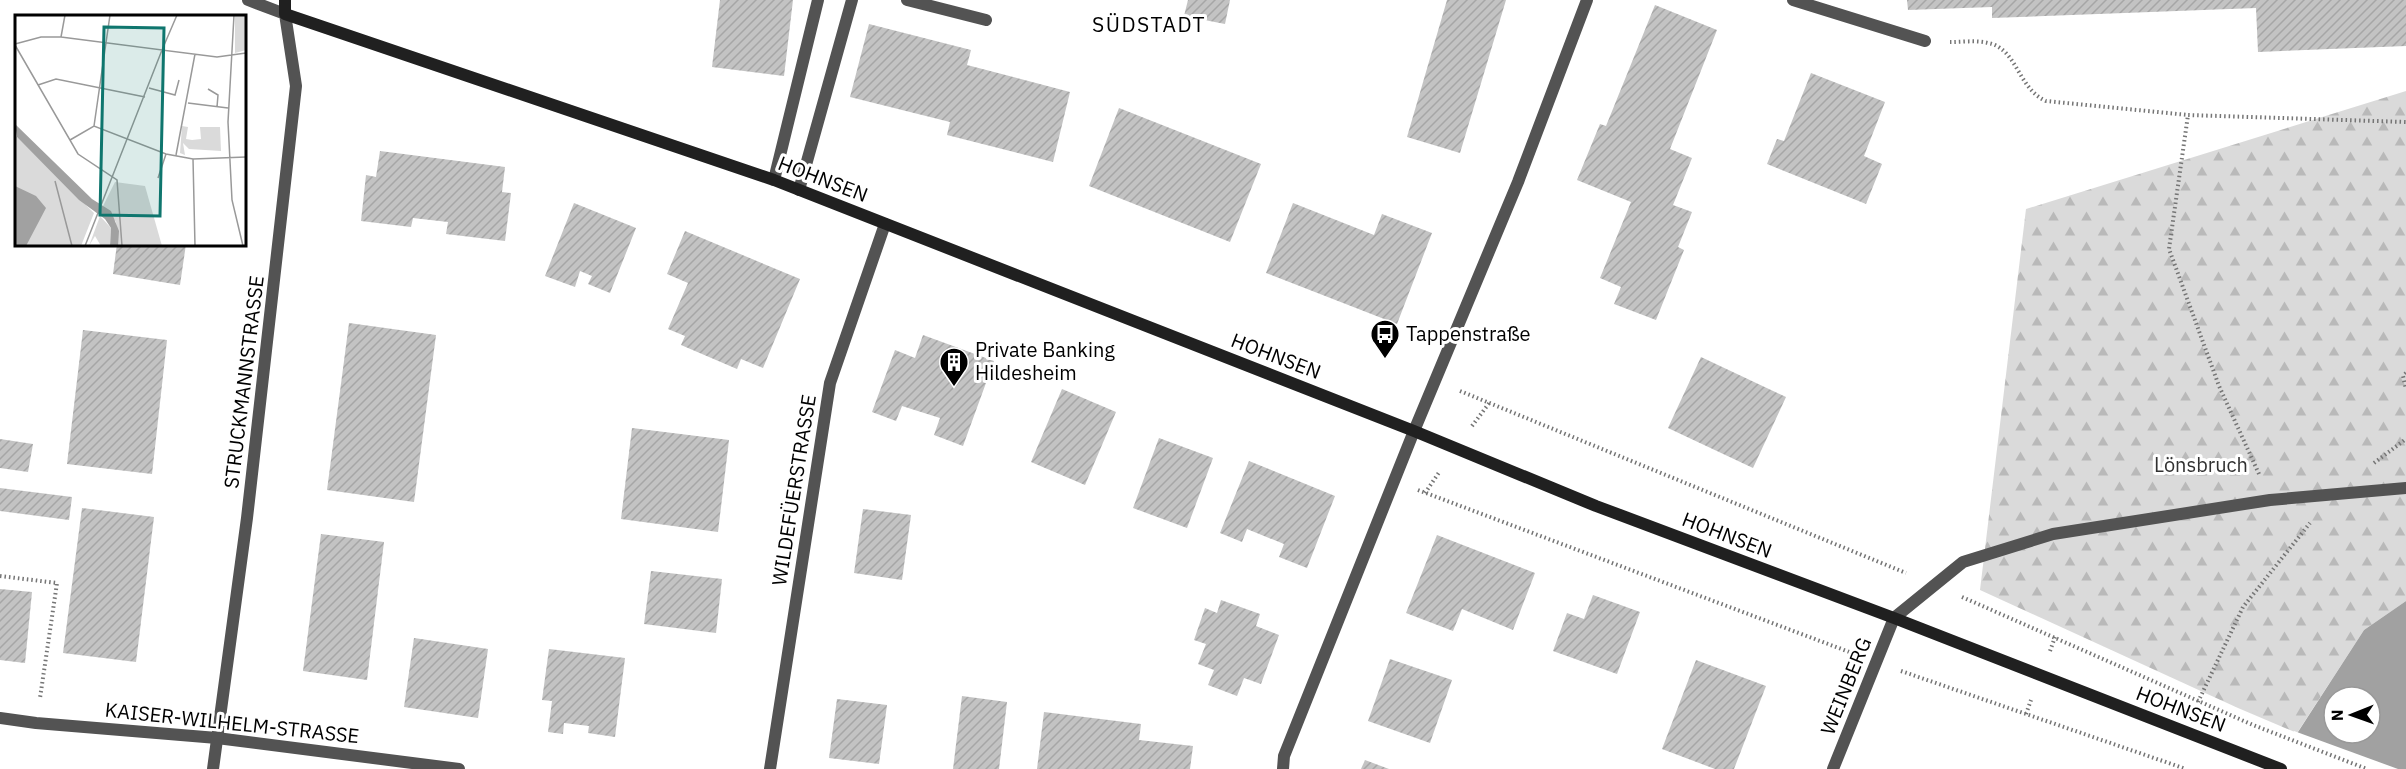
<svg xmlns="http://www.w3.org/2000/svg" width="2406" height="769" viewBox="0 0 2406 769" font-family="'IBM Plex Sans',sans-serif">
	<style>
		.forest { fill: url(#forest-firs) }
		.water { fill: #a1a1a1; fill-rule: evenodd }
		.pier { fill: #fff }
		.building { fill: url(#building-hatch) }
		.lines { fill: none; stroke-linecap: round; stroke-linejoin: round }
		.path { stroke: #757575; stroke-width: 4; stroke-dasharray: 1.5 3; stroke-linecap: butt }
		.service { stroke: #535353; stroke-width: 12 }
		.minor { stroke: #535353; stroke-width: 12 }
		.secondary { stroke: #202020; stroke-width: 12 }
		.labels { text-anchor: middle; stroke-width: 6; stroke-linejoin: round; paint-order: stroke }
		.street-label { font-size: 20px; fill: #000; stroke: #fff }
		.poi-label { font-size: 20px; fill: #000; stroke: #fff; text-anchor: start }
		.park-label { font-size: 20px; fill: #313131; stroke: #fff }
		.neighbourhood-label { font-size: 21px; letter-spacing: 1.5px; fill: #000; stroke: #fff }
		.inset-road { fill: none; stroke: #999; stroke-width: 1.5 }
		.view { fill: #0f766e; fill-opacity: 0.15; stroke: #0f766e; stroke-width: 3 }
		.inset-edge { fill: none; stroke: #000; stroke-width: 3 }
	</style>
	<defs>
		<pattern id="forest-firs" width="22" height="20" patternUnits="userSpaceOnUse" patternTransform="scale(1.5)"><rect width="22" height="20" fill="#dadada"/><path d="M5 1l3.5 6h-7zM16 11l3.5 6h-7z" fill="#b9b9b9"/></pattern>
		<pattern id="building-hatch" width="6" height="6" patternUnits="userSpaceOnUse" patternTransform="scale(1.5)"><rect width="6" height="6" fill="#c3c3c3"/><path d="M-1 1l2-2M0 6l6-6M5 7l2-2" fill="none" stroke="#a6a6a6"/></pattern>
	</defs>
	<rect width="100%" height="100%" fill="#fff"/>
	<path class="forest" d="M2406 91V601L2364 630 2297 733 2238 708 1980 590 2026 209Z"/>
	<path class="water" d="M2406 601V769H2274L2364 630ZM2334 697H2370V733H2334Z"/>
	<path class="pier" d="M2294 731 2398 769H2271Z"/>
	<g class="building">
		<path d="M720 0H793L784 76 712 67Z"/>
		<path d="M1188 0H1230L1225 24 1184 16Z"/>
		<path d="M1447 0H1506L1460 153 1407 137Z"/>
		<path d="M1907 0H2406V46L2258 52 2256 8 1992 18V7L1908 10Z"/>
		<path d="M1655 5 1717 30 1670 149 1692 158 1673 205 1692 212 1678 247 1684 250 1656 320 1614 304 1621 287 1600 278 1631 202 1577 180 1600 124 1606 126Z"/>
		<path d="M869 24 971 50 967 65 1070 92 1053 162 947 135 950 122 850 97Z"/>
		<path d="M1811 73 1885 102 1864 156 1882 164 1866 204 1767 164 1777 139 1784 141Z"/>
		<path d="M1119 108 1261 164 1230 242 1089 186Z"/>
		<path d="M380 151 505 167 502 192 511 193 505 241 446 234 448 222 413 218 411 227 361 221 366 175 376 177Z"/>
		<path d="M574 203 636 228 610 293 588 284 592 276 580 271 575 287 545 276Z"/>
		<path d="M1293 203 1374 235 1382 214 1432 233 1397 324 1266 273Z"/>
		<path d="M685 231 800 279 763 368 741 359 737 369 681 345 685 336 668 329 688 283 667 274Z"/>
		<path d="M117 244H186L180 285 113 274Z"/>
		<path d="M349 323 436 335 414 502 327 490Z"/>
		<path d="M83 330 167 340 152 474 67 464Z"/>
		<path d="M923 335 994 361 963 446 934 435 940 418 902 406 896 421 872 412 895 350 915 358Z"/>
		<path d="M1701 357 1786 397 1753 468 1668 428Z"/>
		<path d="M1062 389 1116 412 1085 485 1031 462Z"/>
		<path d="M632 428 729 440 718 532 621 519Z"/>
		<path d="M1159 438 1213 458 1187 528 1133 508Z"/>
		<path d="M0 439 33 444 28 472 0 468Z"/>
		<path d="M1249 461 1335 496 1307 568 1279 557 1284 544 1247 529 1242 542 1220 533Z"/>
		<path d="M0 488 72 497 69 520 0 511Z"/>
		<path d="M82 508 154 517 136 662 63 653Z"/>
		<path d="M863 509 911 515 902 580 854 573Z"/>
		<path d="M321 534 384 542 367 680 303 671Z"/>
		<path d="M1437 535 1535 573 1513 630 1462 609 1453 631 1406 613Z"/>
		<path d="M651 571 722 579 716 633 644 624Z"/>
		<path d="M0 589 32 592 25 663 0 660Z"/>
		<path d="M1593 595 1640 612 1617 674 1553 651 1567 613 1584 619Z"/>
		<path d="M1221 600 1260 614 1256 626 1279 635 1261 684 1244 678 1237 696 1208 685 1214 670 1198 664 1206 644 1194 640 1205 608 1217 613Z"/>
		<path d="M414 638 488 649 478 718 404 707Z"/>
		<path d="M549 649 625 658 615 737 588 733 589 726 564 723 563 734 548 732 552 701 542 700Z"/>
		<path d="M1390 659 1452 680 1430 743 1368 721Z"/>
		<path d="M1696 660 1766 686 1734 769H1715L1662 749Z"/>
		<path d="M962 696 1007 702 999 769H953Z"/>
		<path d="M837 699 887 705 879 764 829 758Z"/>
		<path d="M1044 712 1141 724 1139 740 1193 746 1190 769H1037Z"/>
		<path d="M1365 760 1389 769H1361Z"/>
	</g>
	<g class="lines">
		<g class="path">
			<path d="M1950 42C1962 42 1976 40 1988 43 2017 48 2018 89 2046 101L2188 115"/>
			<path d="M2406 373 2403 376 2406 389"/>
			<path d="M1460 391 1906 573"/>
			<path d="M1472 426 1490 402"/>
			<path d="M2374 463 2406 439"/>
			<path d="M2259 474 2219 386 2169 249 2188 115 2406 122"/>
			<path d="M1418 490 1852 653"/>
			<path d="M1425 493 1440 471"/>
			<path d="M0 576 57 583 40 698"/>
			<path d="M1962 597 2253 725 2367 769"/>
			<path d="M2050 651 2055 637"/>
			<path d="M1901 671 2186 769"/>
			<path d="M2198 702 2243 607 2310 523"/>
			<path d="M2026 714 2031 700"/>
		</g>
		<g class="service">
			<path d="M907 0 986 20"/>
			<path d="M774 180 818 0"/>
			<path d="M799 190 852 0"/>
			<path d="M1894 618 1963 562 2053 534 2270 500 2406 488"/>
		</g>
		<g class="minor">
			<path d="M1793 0 1925 41"/>
			<path d="M0 718 36 723 217 738 459 769"/>
			<path d="M213 769 247 518 296 86 285 14 248 0"/>
			<path d="M770 769 830 383 885 224"/>
			<path d="M1283 769 1284 756 1414 431 1518 182 1587 0"/>
			<path d="M1833 769 1894 618"/>
		</g>
		<path class="secondary" d="M285 0V14L774 180 1414 431 1596 506 1894 618 2281 769"/>
	</g>
	<defs>
		<g id="bus-pin" transform="scale(1.5)"><path d="M0 17L-7.5 6A9.5 9.5 0 1 1 7.5 6Z" fill="#000" stroke="#fff"/><path d="M-5-6H5V4H4V6H2V4H-2V6H-4V4H-5ZM-3.5-4V0h7V-4ZM-3.5 1.2v1.5H-2V1.2ZM2 1.2v1.5H3.5V1.2Z" fill="#fff"/></g>
		<g id="building-pin" transform="scale(1.5)"><path d="M0 17L-7.5 6A9.5 9.5 0 1 1 7.5 6Z" fill="#000" stroke="#fff"/><path d="M-4-6H4V6H1V3H-1V6H-4ZM-2.5-4.3h1.7v1.8h-1.7ZM.8-4.3h1.7v1.8H.8ZM-2.5-1h1.7V.8h-1.7ZM.8-1h1.7V.8H.8Z" fill="#fff"/></g>
	</defs>
	<g fill-rule="evenodd">
		<use href="#bus-pin" x="1385" y="334"/>
		<use href="#building-pin" x="954" y="362"/>
	</g>
	<g class="labels">
		<g class="street-label">
			<text transform="translate(823 179) rotate(21)" y="7">HOHNSEN</text>
			<text transform="translate(1276 356) rotate(21)" y="7">HOHNSEN</text>
			<text transform="translate(244 382) rotate(-83)" y="7">STRUCKMANNSTRASSE</text>
			<text transform="translate(794 490) rotate(-81)" y="7">WILDEFÜERSTRASSE</text>
			<text transform="translate(1727 535) rotate(21)" y="7">HOHNSEN</text>
			<text transform="translate(1846 686) rotate(-68)" y="7">WEINBERG</text>
			<text transform="translate(2181 709) rotate(21)" y="7">HOHNSEN</text>
			<text transform="translate(232 723) rotate(6)" y="7">KAISER-WILHELM-STRASSE</text>
		</g>
		<g class="poi-label">
			<text x="1406" y="341">Tappenstraße</text>
			<text x="975" y="357">Private Banking<tspan x="975" dy="23">Hildesheim</tspan></text>
		</g>
		<g class="park-label">
			<text x="2201" y="472">Lönsbruch</text>
		</g>
		<g class="neighbourhood-label">
			<text x="1149" y="32">SÜDSTADT</text>
		</g>
	</g>
	<g transform="translate(15 15)">
		<rect width="231" height="231" fill="#fff"/>
		<path d="M167 111 173 112 171 124 177 125 186 124 185 112H205L206 136 174 134 168 128 170 140 165 138ZM0 120 79 198 66 231H0ZM85 201 96 213 95 231H86L80 221 74 231Z" fill="#dadada"/>
		<path d="M100 167 130 171 147 231H103L101 207 88 191Z" fill="#dadada"/>
		<path d="M220 0H231V35L220 38Z" fill="#dadada"/>
		<path d="M0 109 77 184 96 196 104 216 103 231H95L96 213 90 204 64 185 2 122ZM0 171 21 181 31 193 11 231H0Z" fill="#a1a1a1"/>
		<path class="inset-road" d="M219 0 213 107 217 185 228 231M46 22 50 0M0 29 26 22H46L147 35 162 0M0 30 63 139 102 165 107 231M23 70 41 64 130 82M134 73 160 80 164 65M193 74 203 80 202 92M173 88 213 93M79 111 95 0M55 125 79 111 151 139 178 144 231 142M161 140 180 39M178 144 180 231M143 163 151 139M40 166 57 231M70 231 147 35 202 42 231 38"/>
		<path class="view" d="M89 12 149 13 145 201 85 200Z"/>
		<rect width="231" height="231" class="inset-edge"/>
	</g>
	<g transform="translate(2352 715) rotate(269)"><circle r="28" fill="#ffffff" stroke="#999999" stroke-width="1.5"/>
	<path d="M0-4.5L10 22L0 15L-10 22Z" fill="#000000"/>
	<text y="-9" font-size="16" font-weight="bold" text-anchor="middle" fill="#000000">N</text>
	</g>
</svg>
